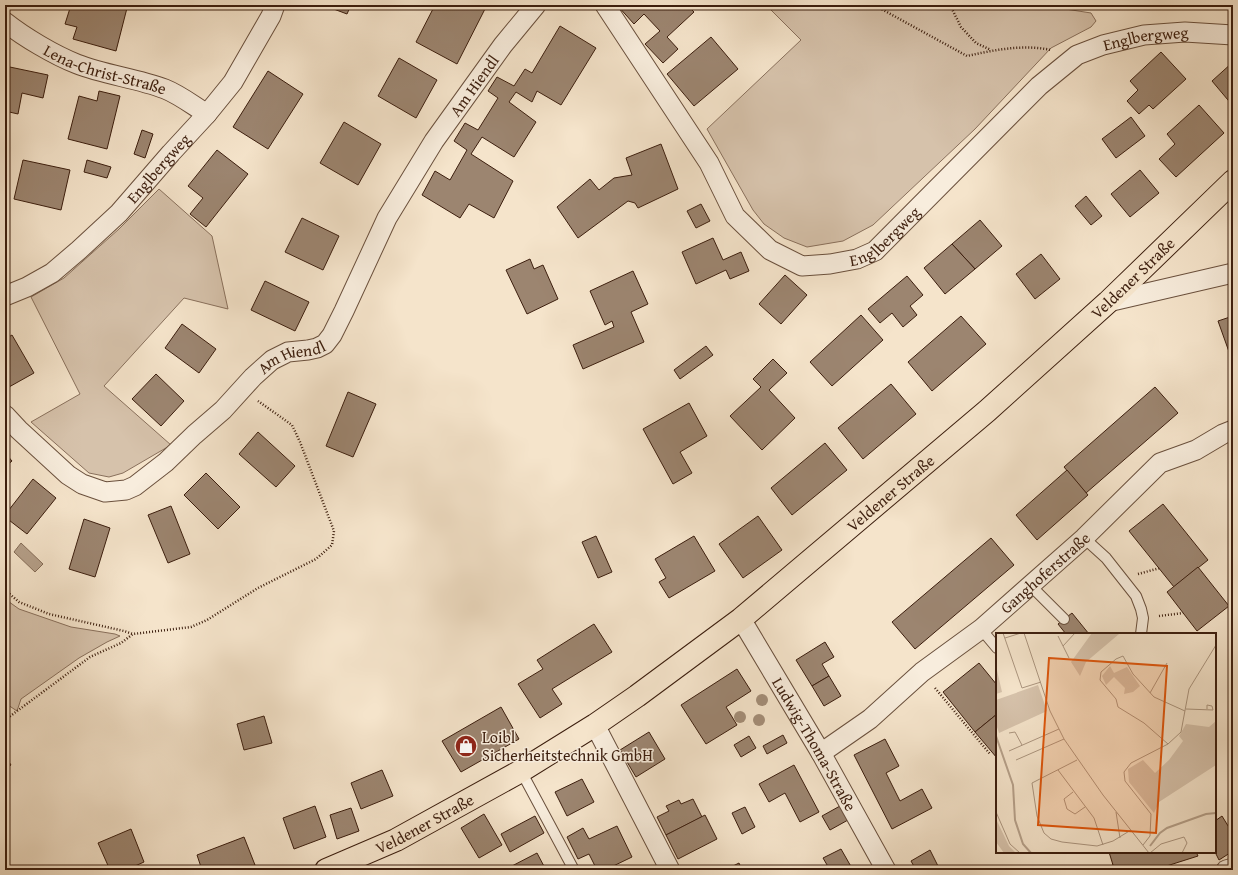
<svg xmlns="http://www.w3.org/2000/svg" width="1238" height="875" viewBox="0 0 1238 875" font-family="'Gentium Book Plus',serif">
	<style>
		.green { fill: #d6c2ab; stroke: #89705c }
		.water { fill: #b6a18b; stroke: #856d59 }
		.building { fill: #9c8570; stroke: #3c1e0e }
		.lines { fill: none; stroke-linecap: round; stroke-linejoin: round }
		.service-casing { stroke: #6a503d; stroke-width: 12 }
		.minor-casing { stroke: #6a503d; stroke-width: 21 }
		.primary-casing { stroke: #3c1e0e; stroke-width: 24 }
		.path { stroke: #3c1e0e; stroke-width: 2.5; stroke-dasharray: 1 2; stroke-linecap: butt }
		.service { stroke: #f8eddd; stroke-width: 10 }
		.minor { stroke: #f8eddd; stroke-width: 19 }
		.primary { stroke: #f5e4cb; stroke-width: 22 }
		.tree { fill: #a48e78 }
		.labels { text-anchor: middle; stroke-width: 3; stroke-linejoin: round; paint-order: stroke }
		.street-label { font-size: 16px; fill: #3c1e0e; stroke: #f8eddd }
		.poi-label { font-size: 16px; fill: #3c1e0e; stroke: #f8eddd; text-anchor: start }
		.inset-river { fill: none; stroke: #b6a18b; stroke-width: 2 }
		.inset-road { fill: none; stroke: #ab957f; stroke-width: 1 }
		.view { fill: #df560c; fill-opacity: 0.15; stroke: #df560c; stroke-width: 2 }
		.inset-edge { fill: none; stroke: #3c1e0e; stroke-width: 2 }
	</style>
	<rect width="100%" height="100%" fill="#f5e4cb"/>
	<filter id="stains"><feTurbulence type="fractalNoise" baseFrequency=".005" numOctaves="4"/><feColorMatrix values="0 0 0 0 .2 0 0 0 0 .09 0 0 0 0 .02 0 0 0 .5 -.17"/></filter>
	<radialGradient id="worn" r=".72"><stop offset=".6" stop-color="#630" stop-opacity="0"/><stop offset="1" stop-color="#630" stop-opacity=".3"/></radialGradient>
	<g class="green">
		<path d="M766 5H1040L1091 13 1096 21 1091 27 1051 48 975 129 873 225 843 241 807 247 784 238 764 224 753 210 707 129 801 40Z"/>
		<path d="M159 189 212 236 228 309 184 298 104 386 171 445 123 473 109 477 89 473 31 422 80 394 31 297 64 278 119 229Z"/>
		<path d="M5 599 19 609 71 627 115 634 120 636 107 642 79 658 21 699 17 711 5 703Z"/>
	</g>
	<path class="water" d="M21 543 43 564 35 572 14 552Z"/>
	<g class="building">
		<path d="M71 5H115L127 8 116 51 73 39 77 27 65 24Z"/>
		<path d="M323 5H351L347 14Z"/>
		<path d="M435 5H460L465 8 466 5H487L457 64 416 42Z"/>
		<path d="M617 5H687L694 12 667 37 678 49 663 63 645 44 660 31 644 14 634 24Z"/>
		<path d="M560 26 596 48 561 105 537 91 532 102 516 92 509 102 536 122 514 157 482 137 471 154 513 181 494 218 469 204 460 218 422 195 435 171 450 180 467 150 454 141 465 123 478 130 498 98 488 91 497 77 514 86 525 69 532 73Z"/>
		<path d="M711 37 738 69 694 106 667 74Z"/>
		<path d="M1161 52 1186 79 1153 109 1149 105 1139 114 1127 101 1138 90 1130 81Z"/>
		<path d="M399 58 437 80 416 118 378 96Z"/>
		<path d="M1233 62V106L1212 81Z"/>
		<path d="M5 66 48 75 43 98 22 93 18 114 5 111Z"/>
		<path d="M268 71 303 94 268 149 233 127Z"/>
		<path d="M99 91 120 96 107 149 68 139 79 96 97 101Z"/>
		<path d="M1199 105 1224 133 1176 177 1159 159 1175 144 1167 134Z"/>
		<path d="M1131 117 1145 136 1116 158 1102 139Z"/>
		<path d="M344 122 381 144 358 185 320 163Z"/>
		<path d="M142 130 153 134 145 158 134 154Z"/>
		<path d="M661 144 678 189 638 208 635 203 628 201 578 238 557 207 590 179 599 190 614 178 632 175 626 158Z"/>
		<path d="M217 150 248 174 206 227 190 214 203 198 188 186Z"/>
		<path d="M23 160 70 170 61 210 14 199Z"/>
		<path d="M87 160 111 167 107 178 84 172Z"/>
		<path d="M1140 170 1159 193 1130 217 1111 194Z"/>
		<path d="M1086 196 1102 216 1091 225 1075 206Z"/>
		<path d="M701 204 710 221 696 228 687 211Z"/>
		<path d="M302 218 339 236 323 270 285 252Z"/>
		<path d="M980 220 1002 246 975 269 952 244Z"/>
		<path d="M713 238 723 260 741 252 749 271 730 279 726 270 696 284 682 252Z"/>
		<path d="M952 244 975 269 945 294 924 268Z"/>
		<path d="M1041 254 1060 279 1035 299 1016 274Z"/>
		<path d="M530 259 534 269 543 265 558 299 527 314 506 270Z"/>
		<path d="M633 271 648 304 631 312 644 342 583 369 573 345 614 327 612 321 605 325 590 291Z"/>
		<path d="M785 275 807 295 781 324 759 304Z"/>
		<path d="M907 276 923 295 910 306 917 315 903 327 892 313 880 323 868 309Z"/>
		<path d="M265 281 309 302 295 331 251 310Z"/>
		<path d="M861 315 883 340 832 386 810 362Z"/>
		<path d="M961 316 986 344 932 391 908 362Z"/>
		<path d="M1233 316V363L1218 321Z"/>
		<path d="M182 324 216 349 199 373 165 348Z"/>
		<path d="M12 335 34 373 9 387 5 379V339Z"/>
		<path d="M706 346 713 355 680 379 674 370Z"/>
		<path d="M773 359 787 373 769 390 795 418 762 450 730 416 761 387 753 379Z"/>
		<path d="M156 374 184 401 161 426 132 399Z"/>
		<path d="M891 384 916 414 863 459 838 428Z"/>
		<path d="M1155 387 1178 413 1086 493 1064 467Z"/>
		<path d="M348 392 376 404 353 457 326 446Z"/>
		<path d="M689 403 707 436 680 452 692 473 673 484 643 429Z"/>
		<path d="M258 432 295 466 276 487 239 454Z"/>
		<path d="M825 443 847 470 792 515 771 488Z"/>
		<path d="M5 453 12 461 5 467Z"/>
		<path d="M1230 460H1233V500H1229Z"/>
		<path d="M1067 470 1088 495 1037 540 1016 515Z"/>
		<path d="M206 473 240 507 218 529 184 495Z"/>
		<path d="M33 479 56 498 27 534 5 517V515Z"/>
		<path d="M1163 504 1208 560 1174 587 1129 531Z"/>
		<path d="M171 506 190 554 168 563 148 515Z"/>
		<path d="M758 516 782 550 743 578 719 544Z"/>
		<path d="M84 519 110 528 95 577 69 569Z"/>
		<path d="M596 536 612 572 598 578 582 542Z"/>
		<path d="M694 536 715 571 669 598 659 582 666 578 655 559Z"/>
		<path d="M991 538 1014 565 915 649 892 622Z"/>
		<path d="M1198 567 1229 606 1197 631 1167 592Z"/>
		<path d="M1072 613 1089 634H1066L1058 624Z"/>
		<path d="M594 624 612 652 552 689 562 704 540 718 518 684 543 669 537 660Z"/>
		<path d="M825 642 834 657 822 664 829 676 812 686 796 660Z"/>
		<path d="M979 663 997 685V714L975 732 943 692Z"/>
		<path d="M737 669 751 691 726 707 737 725 706 744 681 705Z"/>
		<path d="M829 676 841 696 824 706 812 686Z"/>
		<path d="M501 707 519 739 461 772 442 741Z"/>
		<path d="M997 714V758L975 732Z"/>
		<path d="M264 716 272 743 244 750 237 724Z"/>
		<path d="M649 732 665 759 636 777 620 750Z"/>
		<path d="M783 735 787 743 767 754 763 746Z"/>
		<path d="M749 736 756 748 741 757 734 745Z"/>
		<path d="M885 739 899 766 886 773 900 801 922 789 932 808 892 829 854 755Z"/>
		<path d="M5 756 11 765 5 769Z"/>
		<path d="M794 765 819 812 800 822 785 793 769 802 759 784Z"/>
		<path d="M382 770 393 796 361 809 351 783Z"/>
		<path d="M582 779 594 802 567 816 555 792Z"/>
		<path d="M693 799 702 817 666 835 657 817 669 811 666 806 679 800 681 804Z"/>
		<path d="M315 806 326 837 294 849 283 818Z"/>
		<path d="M840 806 848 820 830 830 822 816Z"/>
		<path d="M745 807 755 827 742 834 732 813Z"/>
		<path d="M351 808 359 831 337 839 330 815Z"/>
		<path d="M484 814 502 845 479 858 461 828Z"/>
		<path d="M705 815 717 839 678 859 666 835Z"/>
		<path d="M535 816 544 833 510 852 501 834Z"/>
		<path d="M1222 816 1233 834V851L1219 860 1215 852V821Z"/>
		<path d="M617 826 632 857 605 870H597L589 854 578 859 567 837 583 828 589 839Z"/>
		<path d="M131 829 144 862 126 870H110L98 843Z"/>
		<path d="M244 837 255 865 242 870H202L197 855Z"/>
		<path d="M841 849 853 870H830L823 858Z"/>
		<path d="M930 850 940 870H916L911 861Z"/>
		<path d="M1109 852H1196L1198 856 1154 870H1098L1113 865Z"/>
		<path d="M537 853 546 870H512L510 867Z"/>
		<path d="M739 863 742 870H725Z"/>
		<path d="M1044 866 1045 870H1026Z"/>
	</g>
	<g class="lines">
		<g class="service-casing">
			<g id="service">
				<path d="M1084 538 1106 558 1136 596 1141 609 1143 618 1141 634"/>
				<path d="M1030 585 1064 619"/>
				<path d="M981 629 997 648"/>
				<path d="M521 771 574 870"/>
			</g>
		</g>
		<g class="minor-casing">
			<g id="minor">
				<path id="s1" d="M605 5 709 163 735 216 770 250 802 266 830 264 857 259 875 251 1039 86 1077 55 1103 45 1144 35 1185 32 1233 35"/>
				<path id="s2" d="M5 22C24 37 54 55 77 64 105 75 136 78 165 89 180 95 194 106 207 114"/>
				<path id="s3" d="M5 296 27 287 52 273 79 250 119 213 171 153 207 114 233 82 271 16 275 5"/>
				<path d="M1108 302 1233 273"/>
				<path id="s4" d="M5 415 19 430 68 475 82 484 105 492 126 490 135 486 166 462 194 435 223 410 253 377 272 360 288 352 308 350 317 348 325 344 332 335 344 311 387 218 434 141 503 45 536 5"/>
				<path id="s5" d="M741 619 821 753 886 870"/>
				<path d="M595 725 670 870"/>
				<path id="s6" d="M821 753 870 719 922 672 981 629 1084 538 1160 463 1196 450 1223 434 1233 430"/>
				<path d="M1226 870 1233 868"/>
			</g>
		</g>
		<g class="primary-casing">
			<g id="primary">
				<path id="s7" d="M326 870 396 840 521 771 595 725 637 696 741 619 987 411 1108 302 1233 181"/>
			</g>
		</g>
		<g class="path">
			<path d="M874 5 967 56C994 50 1023 44 1051 50"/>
			<path d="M950 5 961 27 976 43 991 50"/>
			<path d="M1138 574 1160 568"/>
			<path d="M5 590 19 602 49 614 124 631 133 634"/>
			<path d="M1159 616 1183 613"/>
			<path d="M935 688 990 754"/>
			<path d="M5 720 90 657 121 643 133 634 191 627 207 620 258 588 316 559 332 545 334 531 300 442 292 425 258 401"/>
		</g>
		<use href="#service" class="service"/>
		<use href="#minor" class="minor"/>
		<use href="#primary" class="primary"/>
	</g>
	<g class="tree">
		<circle cx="762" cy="700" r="6"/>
		<circle cx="740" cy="717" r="6"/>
		<circle cx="759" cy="720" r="6"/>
	</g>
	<defs>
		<g id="shop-disc" transform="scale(1.15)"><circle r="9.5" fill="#8f2418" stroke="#f8eddd"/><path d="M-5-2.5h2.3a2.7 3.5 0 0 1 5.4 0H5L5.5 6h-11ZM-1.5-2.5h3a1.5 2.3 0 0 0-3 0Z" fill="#fff"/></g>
	</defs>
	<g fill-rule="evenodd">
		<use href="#shop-disc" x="466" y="746"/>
	</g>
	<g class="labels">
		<g class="street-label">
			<text dy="6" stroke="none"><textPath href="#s1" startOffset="761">Englbergweg</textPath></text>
			<text dy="6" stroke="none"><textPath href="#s2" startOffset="112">Lena-Christ-Straße</textPath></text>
			<text dy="6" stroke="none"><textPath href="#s4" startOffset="701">Am Hiendl</textPath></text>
			<text dy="6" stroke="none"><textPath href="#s3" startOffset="202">Englbergweg</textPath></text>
			<text dy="6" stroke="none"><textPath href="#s1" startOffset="424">Englbergweg</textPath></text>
			<text dy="6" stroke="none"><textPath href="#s7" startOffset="1006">Veldener Straße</textPath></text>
			<text dy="6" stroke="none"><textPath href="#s4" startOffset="365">Am Hiendl</textPath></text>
			<text dy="6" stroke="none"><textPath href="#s7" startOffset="682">Veldener Straße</textPath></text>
			<text dy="6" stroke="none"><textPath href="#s6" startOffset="288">Ganghoferstraße</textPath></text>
			<text dy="6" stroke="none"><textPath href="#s5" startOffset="145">Ludwig-Thoma-Straße</textPath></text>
			<text dy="6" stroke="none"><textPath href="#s7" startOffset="109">Veldener Straße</textPath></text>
		</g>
		<g class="poi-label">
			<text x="482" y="743">Loibl<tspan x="482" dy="18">Sicherheitstechnik GmbH</tspan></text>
		</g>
	</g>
	<g transform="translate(996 633)">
		<rect width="220" height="220" fill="#f5e4cb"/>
		<path d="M96 0 123 1 90 29 84 43 75 29ZM0 33 6 59 0 61ZM114 33 118 40 131 34 144 53 137 59 128 61 129 55 118 44 110 52 106 43ZM42 52 51 78 3 100 0 91V67ZM220 88V132L163 169 158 180 133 149 132 136 147 127 159 140 173 127 187 108 183 103 190 91 213 94ZM0 186 13 213 20 220H8L0 209Z" fill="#d6c2ab"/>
		<path class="inset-river" d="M0 103 17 152 19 187 27 211 35 220M154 213 164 200 171 195 210 181 220 180"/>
		<path class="inset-road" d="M7 0 26 55 45 49M28 0 54 78 68 106 107 162 153 220M62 3 73 25M9 5 25 0M67 13 79 0M154 60 171 30M190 76 217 77 216 73 211 72V76M13 100 19 99 26 112M172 111 148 90 122 74 120 66 104 47 105 39 120 26 127 23 137 41 158 64 189 78M13 118 63 96M20 127 68 106M81 127 36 150 41 183 48 200 55 206 66 209 101 213 117 208 135 197M62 137 98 185 107 212M77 159 68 166 71 176 79 181 89 174M0 179 14 211 24 220M120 179 124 205M147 212 154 203 155 181 129 148 128 139 135 130 172 111 185 99 193 56 220 12M154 220 165 211 188 204 191 210 186 220"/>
		<path class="view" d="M53 25 171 33 160 200 42 192Z"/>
		<rect width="220" height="220" class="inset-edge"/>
	</g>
	<rect width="1238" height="875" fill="none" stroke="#f5e4cb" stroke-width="20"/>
	<rect x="6" y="6" width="1226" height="863" fill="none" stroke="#3c1e0e" stroke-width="2"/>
	<rect x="10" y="10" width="1218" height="855" fill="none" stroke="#3c1e0e"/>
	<rect width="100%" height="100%" filter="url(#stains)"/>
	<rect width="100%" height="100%" fill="url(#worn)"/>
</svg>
